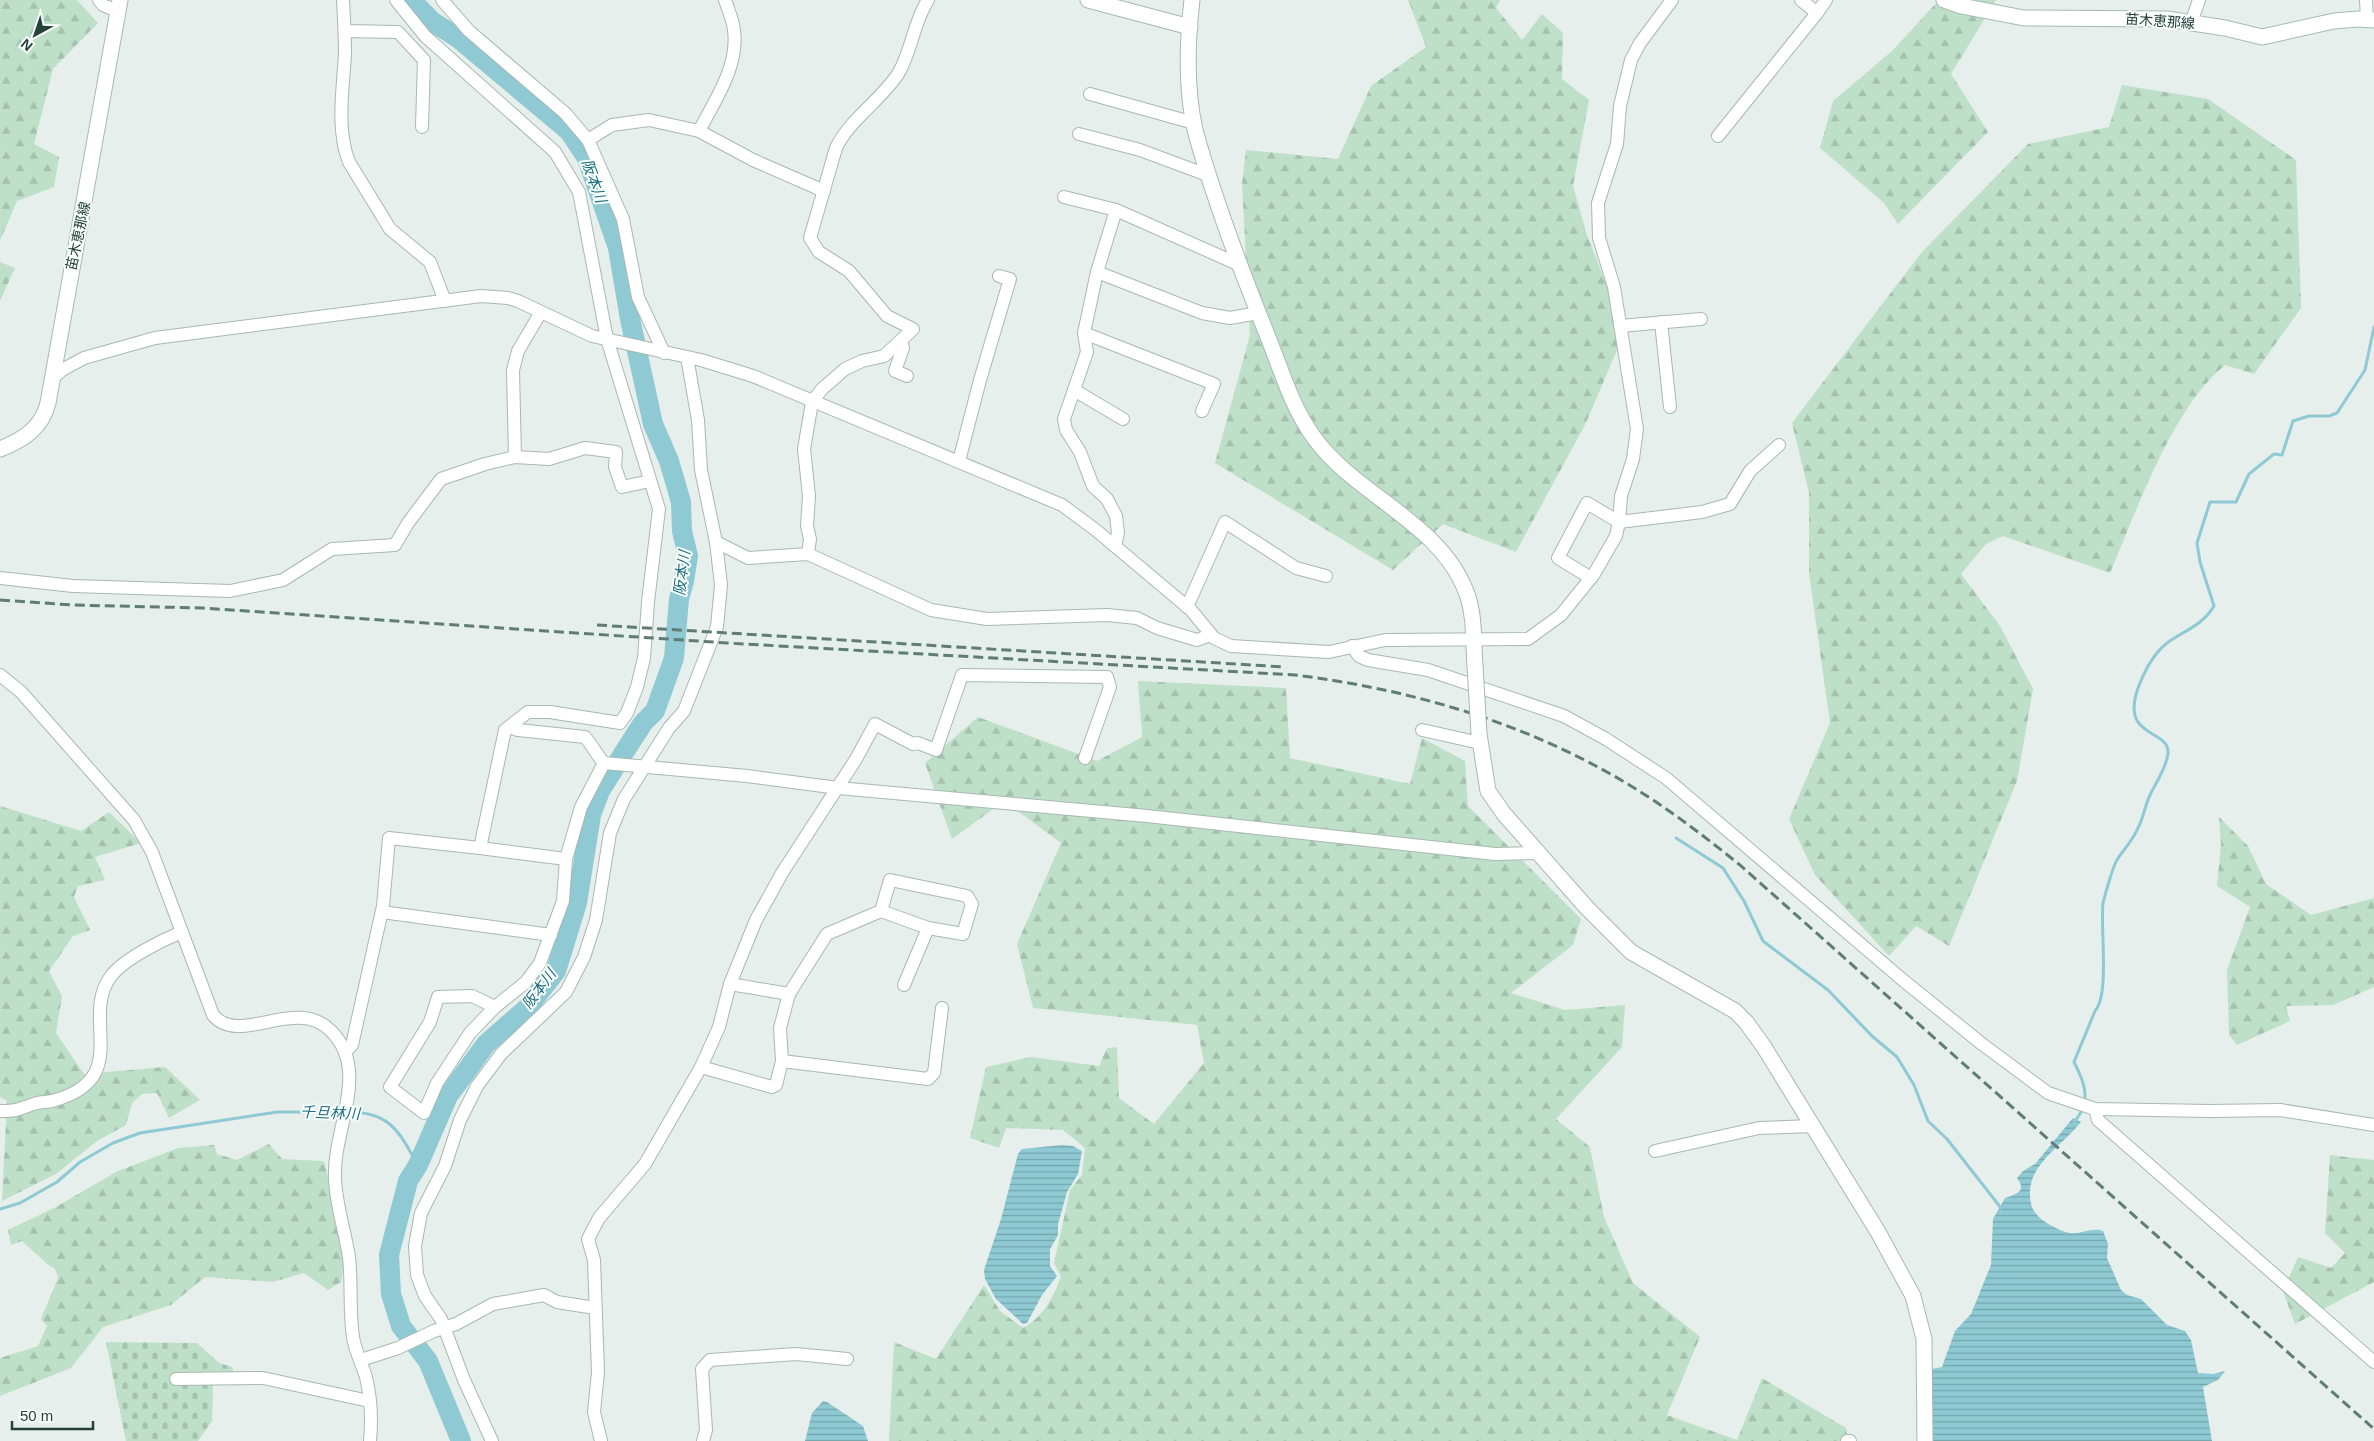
<svg xmlns="http://www.w3.org/2000/svg" width="2374" height="1441" viewBox="0 0 2374 1441" font-family="Helvetica,'Noto Sans JP',sans-serif">
	<style>
		.forest { fill: url(#forest-firs) }
		.cemetery { fill: url(#cemetery-stones) }
		.water { fill: url(#water-rules) }
		.lines { fill: none; stroke-linecap: round; stroke-linejoin: round }
		.stream { stroke: #8ec9d4; stroke-width: 3 }
		.river { stroke: #8ec9d4; stroke-width: 20 }
		.minor-casing { stroke: #a8b8b2; stroke-width: 14 }
		.tertiary-casing { stroke: #a8b8b2; stroke-width: 17 }
		.secondary-casing { stroke: #a4bbb3; stroke-width: 17 }
		.minor { stroke: #fff; stroke-width: 12 }
		.tertiary { stroke: #fff; stroke-width: 15 }
		.secondary { stroke: #fff; stroke-width: 15 }
		.rail { stroke: #5f7d75; stroke-width: 3; stroke-dasharray: 10 5; stroke-linecap: butt }
		.tertiary-bridge-casing { stroke: #a8b8b2; stroke-width: 17; stroke-linecap: butt }
		.tertiary-bridge { stroke: #fff; stroke-width: 15 }
		.labels { text-anchor: middle; stroke-width: 4; stroke-linejoin: round; paint-order: stroke }
		.street-label { font-size: 14px; fill: #24423a; stroke: #f7fbf9 }
		.water-label { font-size: 15px; font-style: italic; fill: #1c6f80; stroke: #f7fbf9 }
	</style>
	<defs>
		<pattern id="forest-firs" width="22" height="20" patternUnits="userSpaceOnUse" patternTransform="scale(1.25)"><rect width="22" height="20" fill="#bfe0c8"/><path d="M5 1l3.5 6h-7zM16 11l3.5 6h-7z" fill="#a4c1ad"/></pattern>
		<pattern id="cemetery-stones" width="16" height="16" patternUnits="userSpaceOnUse" patternTransform="scale(1.25)"><rect width="16" height="16" fill="#bfe0c8"/><path d="M2 7V4a2 2 0 0 1 4 0v3zM10 15v-3a2 2 0 0 1 4 0v3z" fill="#a4c1ad"/></pattern>
		<pattern id="water-rules" width="6" height="5" patternUnits="userSpaceOnUse" patternTransform="scale(1.25)"><rect width="6" height="5" fill="#8ec9d4"/><path d="M0 2.5h6" fill="none" stroke="#74a5ad"/></pattern>
	</defs>
	<rect width="100%" height="100%" fill="#e6efeb"/>
	<g class="forest">
		<path d="M0 0H77L98 23 53 69 34 144 59 157 54 187 17 201 0 241Z"/>
		<path d="M1408 0H1500L1496 8 1522 40 1542 14 1563 33 1562 79 1589 100 1573 186 1587 235 1625 331 1586 423 1516 552 1443 524 1393 570 1215 463 1250 335 1242 184 1246 150 1338 159 1371 86 1426 47Z"/>
		<path d="M1939 0H1996L1951 74 1988 132 1898 224 1884 203 1820 148 1833 101 1892 51Z"/>
		<path d="M2122 85 2208 99 2296 160 2301 308 2254 374 2225 365C2172 408 2137 510 2110 573L2003 536 1986 544 1961 574 2000 626 2033 689 2017 781 1949 946 1916 926 1889 956 1815 875 1789 819 1830 723 1809 573V493L1792 423 1921 253 2028 144 2109 127Z"/>
		<path d="M0 262 15 268 0 301Z"/>
		<path d="M1138 681 1286 688 1290 758 1410 784 1422 738 1465 761 1468 806 1581 919 1573 945 1511 993 1565 1010 1625 1005 1622 1047 1556 1119 1590 1147 1604 1217 1633 1283 1700 1337 1667 1415 1737 1440 1762 1378 1846 1428 1848 1441H889L894 1342 936 1359 984 1285 1000 1311 1023 1328C1044 1316 1052 1299 1061 1277L1054 1263 1070 1190 1082 1175 1085 1148 1063 1130 1006 1128 999 1148 970 1138 986 1067 1031 1057 1099 1066 1107 1048 1117 1047 1119 1098 1154 1124 1204 1063 1197 1025 1033 1008 1017 944 1061 843 1004 801 952 839 925 763 978 717 1097 761 1142 737Z"/>
		<path d="M0 806 81 831 109 812 141 843 95 857 105 880 78 886 74 897 90 930 73 936 49 971 62 996 56 1033 84 1074 165 1067 200 1100 169 1118 157 1093 142 1094 132 1103 126 1125 97 1141 56 1174 2 1201 7 1101 0 1097Z"/>
		<path d="M2219 817 2248 846 2266 884 2311 915 2374 898V987L2333 1005 2286 1006 2290 1021 2237 1045 2229 1035 2227 970 2250 907 2217 886 2221 845Z"/>
		<path d="M269 1144 282 1159 324 1161C332 1197 349 1246 341 1282L328 1290 304 1273 273 1282 205 1277 171 1305 103 1327 71 1368 0 1396V1358L38 1346 47 1326 41 1319 58 1278 55 1269 47 1264 22 1241 11 1245 8 1230 56 1207 116 1172 178 1148 214 1145 217 1154 237 1160Z"/>
		<path d="M2330 1155 2374 1160V1282L2295 1324 2283 1291 2298 1257 2331 1268 2345 1253 2325 1233Z"/>
	</g>
	<path class="cemetery" d="M106 1342 197 1343 219 1363 232 1367 235 1374 223 1375 213 1386 212 1421 198 1441H126Z"/>
	<g class="water">
		<path d="M2073 1118 2081 1122C2061 1148 2020 1168 2032 1207 2036 1219 2057 1230 2069 1233 2080 1235 2092 1227 2103 1231L2108 1244 2107 1258 2121 1290 2127 1295 2141 1299 2167 1325 2185 1331 2191 1340 2198 1373 2213 1374 2225 1371 2218 1380 2203 1387 2212 1441H1932V1369L1942 1367 1955 1331 1971 1314 1991 1265 1993 1219 2005 1198C2017 1194 2027 1191 2017 1178L2023 1171 2035 1164Z"/>
		<path d="M1062 1145 1073 1146 1082 1151 1078 1174 1067 1192 1058 1224V1235L1050 1249V1266L1057 1276 1042 1295 1027 1323 1023 1324 996 1299 985 1279 984 1270 1001 1219 1018 1154 1022 1149Z"/>
		<path d="M823 1401 827 1402 863 1426 868 1441H805L812 1413Z"/>
	</g>
	<g class="lines">
		<g class="stream">
			<path d="M1676 838 1723 868 1744 901 1763 941 1828 990 1872 1036 1897 1057 1914 1085 1928 1121 1947 1139 2001 1208"/>
			<path d="M2084 1103C2088 1090 2080 1074 2074 1062L2095 1011C2110 994 2100 928 2103 903 2105 895 2113 866 2117 860 2124 849 2133 840 2138 828 2144 817 2145 804 2151 793 2157 781 2166 768 2168 754 2170 728 2122 740 2137 691 2143 674 2153 654 2167 643 2185 630 2202 626 2214 606L2200 562 2197 543 2210 502H2236L2249 474 2274 454 2282 455 2293 421 2309 416H2329L2337 413 2365 370 2374 327"/>
			<path d="M348 1112C392 1112 399 1133 418 1165"/>
			<path d="M2074 1123 2083 1109"/>
			<path d="M0 1209 20 1203 57 1182 80 1162 113 1143 140 1133 277 1112H342"/>
		</g>
		<path class="river" d="M411 0 433 22 458 38 569 131 587 158 618 248 630 319 653 424 669 461 681 502 682 531 688 556 684 581 679 599 674 658 655 711 643 723 623 754 600 791 591 815 577 903 556 971 527 1008 486 1044 448 1096 418 1165 408 1181 389 1255 391 1294 401 1326 428 1361 461 1441"/>
		<g class="minor-casing">
			<g id="minor">
				<path d="M99 0 103 5 117 11"/>
				<path d="M343 0C344 18 345 36 345 54 343 89 336 129 349 162L390 229 430 262 445 301"/>
				<path d="M442 0 469 31 565 113 588 140 623 219 638 297 664 353"/>
				<path d="M2366 0 2367 19"/>
				<path d="M1817 13 1826 0"/>
				<path d="M2191 23 2199 0"/>
				<path d="M345 31 398 32 424 60 422 127"/>
				<path d="M1090 94 1194 123"/>
				<path d="M699 131C715 100 739 66 734 30 733 20 728 9 725 0"/>
				<path d="M1079 134 1140 150 1210 176"/>
				<path d="M1718 136 1817 13 1801 0"/>
				<path d="M588 140 612 125 649 120 699 131 753 160 824 191"/>
				<path d="M1064 197 1116 210"/>
				<path d="M1097 272 1202 313 1230 318 1258 313"/>
				<path d="M1661 322 1670 407"/>
				<path d="M1620 326 1701 319"/>
				<path d="M1084 333 1214 384 1202 411"/>
				<path d="M901 341 903 348 895 371 907 376"/>
				<path d="M53 378 62 370 84 358 155 338 481 296 508 298 518 301 592 336 701 360 753 376 1062 505 1097 531 1191 610 1214 638 1231 646 1329 652 1385 640 1528 639 1561 615 1594 574 1616 536 1619 522 1621 496 1633 459 1637 429 1614 287 1599 238 1598 203 1617 144 1620 106 1631 60 1640 43 1672 0"/>
				<path d="M1074 390 1123 419"/>
				<path d="M515 457 513 370 518 351 541 312"/>
				<path d="M959 461 980 380 1010 279 999 276"/>
				<path d="M716 542 748 558 808 554 931 610 987 619 1107 615 1137 618 1157 628 1197 640 1210 635"/>
				<path d="M1115 546 1118 533 1116 516 1107 499 1093 486 1080 452 1066 430 1064 419 1087 352 1084 333 1097 272 1116 210 1240 265"/>
				<path d="M808 554 810 539 807 526 809 496 804 449 812 402 822 389 845 369 862 361 884 356 913 329 887 316 849 271 819 252 810 238 836 148C850 119 880 101 898 74 912 51 913 23 928 0"/>
				<path d="M0 578 73 586 230 591 283 580 332 549 395 545 408 523 441 479 485 464 515 457 549 459 585 448 616 452 615 467 622 487 650 481"/>
				<path d="M1591 578 1558 558 1587 503 1619 522 1702 512 1730 504 1750 471 1779 445"/>
				<path d="M1187 607 1225 522 1296 568 1326 576"/>
				<path d="M1352 646 1359 656 1368 660 1428 670 1564 716 1606 739 1666 778 1904 981 1982 1044 2048 1093 2095 1109 2210 1111 2280 1110 2374 1125"/>
				<path d="M0 675 21 692 134 820 152 852 213 1015C239 1047 295 996 330 1030 372 1070 332 1130 335 1179 336 1205 345 1231 349 1257 352 1284 349 1311 353 1337 355 1351 362 1364 366 1377 371 1398 372 1420 370 1441"/>
				<path d="M509 727 518 730 585 737C592 745 598 757 604 763L747 776 838 788 1147 816 1495 854 1538 853"/>
				<path d="M1422 730 1480 743"/>
				<path d="M480 848 566 859"/>
				<path d="M890 880 967 896 972 904 963 934 928 928 881 911Z"/>
				<path d="M382 912 551 935"/>
				<path d="M730 984 789 994 827 934 881 911"/>
				<path d="M904 985 928 928"/>
				<path d="M495 1007 472 996 438 997 430 1022 390 1087 424 1113 437 1083 470 1033 495 1007 526 982 540 963 563 901 566 859 581 807 604 763"/>
				<path d="M345 1052 352 1045 383 906 389 838 480 848 505 730 528 712H550L620 723 627 713 637 687 644 658 648 602 659 509 607 339 579 192 555 152 425 36 396 0"/>
				<path d="M782 1061 928 1079 934 1073 942 1008"/>
				<path d="M701 1067 772 1087 776 1085 782 1061 780 1028 789 994"/>
				<path d="M2095 1109 2098 1120 2374 1362"/>
				<path d="M0 1111C18 1112 22 1107 37 1103 41 1102 47 1102 52 1101 135 1079 79 1018 111 976 124 959 162 940 182 932"/>
				<path d="M1655 1151 1759 1128 1814 1126"/>
				<path d="M361 1360 398 1348 434 1331 456 1324 493 1304 544 1295 557 1302 595 1308"/>
				<path d="M176 1379 263 1378 369 1401"/>
				<path d="M492 1441 464 1380 441 1319 425 1296 417 1275 415 1246 421 1213 445 1166 460 1120 477 1086 501 1054 566 992 584 957 596 920 610 833 624 799 669 728 684 711 717 627 721 585 716 542 701 470 698 420 687 357"/>
				<path d="M601 1441 594 1412 598 1372 594 1260 588 1239 599 1218 645 1164 701 1067 719 1027 730 984 756 920 782 873 856 759 875 724 913 744 918 743 936 750 962 675 1107 677 1110 687 1085 758"/>
				<path d="M703 1441 706 1430 702 1369 710 1360 796 1354 847 1359"/>
				<path d="M1847 1441H1850"/>
			</g>
		</g>
		<g class="tertiary-casing">
			<g id="tertiary">
				<path d="M1088 0 1190 27"/>
				<path d="M1192 0C1187 42 1186 89 1195 130 1214 200 1241 270 1268 337 1282 372 1292 408 1315 439 1359 498 1444 524 1468 597 1475 619 1473 642 1475 665"/>
				<path d="M1479 734 1488 791 1504 814 1587 908 1631 952 1735 1011 1746 1022 1764 1047 1878 1232 1913 1296 1924 1339 1925 1441"/>
			</g>
		</g>
		<g class="secondary-casing">
			<g id="secondary">
				<path d="M1944 0 1961 6 2024 18 2167 19 2225 28 2262 37 2334 21 2358 19 2374 20"/>
				<path d="M0 449C23 440 42 428 48 403L120 0"/>
			</g>
		</g>
		<use href="#minor" class="minor"/>
		<use href="#tertiary" class="tertiary"/>
		<use href="#secondary" class="secondary"/>
		<g class="rail">
			<path d="M0 600 72 605 202 608 727 643 1295 675C1424 691 1550 730 1659 804 1687 823 1714 844 1740 865L2374 1429"/>
			<path d="M597 625 1285 667"/>
		</g>
		<g class="tertiary-bridge-casing">
			<path id="tertiary-bridge" d="M1475 665 1479 734"/>
		</g>
		<use href="#tertiary-bridge" class="tertiary-bridge"/>
	</g>
	<g class="labels">
		<g class="street-label">
			<text transform="translate(2160 21) rotate(4)" y="5">苗木恵那線</text>
			<text transform="translate(78 236) rotate(-78)" y="5">苗木恵那線</text>
		</g>
		<g class="water-label">
			<text transform="translate(594 181) rotate(70)" y="5">阪本川</text>
			<text transform="translate(682 573) rotate(-83)" y="5">阪本川</text>
			<text transform="translate(539 989) rotate(-53)" y="5">阪本川</text>
			<text transform="translate(330 1113) rotate(2)" y="5">千旦林川</text>
		</g>
	</g>
	<g transform="translate(35 35) rotate(220)" stroke="#f7fbf9" stroke-width="4" paint-order="stroke">
	<path d="M0-4L9 19L0 12L-9 19Z" fill="#24423a"/>
	<text y="-8" font-size="14" font-weight="bold" text-anchor="middle" fill="#24423a">N</text>
	</g>
	<path d="M12 1421v8h81v-8" fill="none" stroke="#24423a" stroke-width="2.5"/>
	<text x="20" y="1421" font-size="15" fill="#24423a" stroke="#f7fbf9" stroke-width="4" paint-order="stroke">50 m</text>
</svg>
